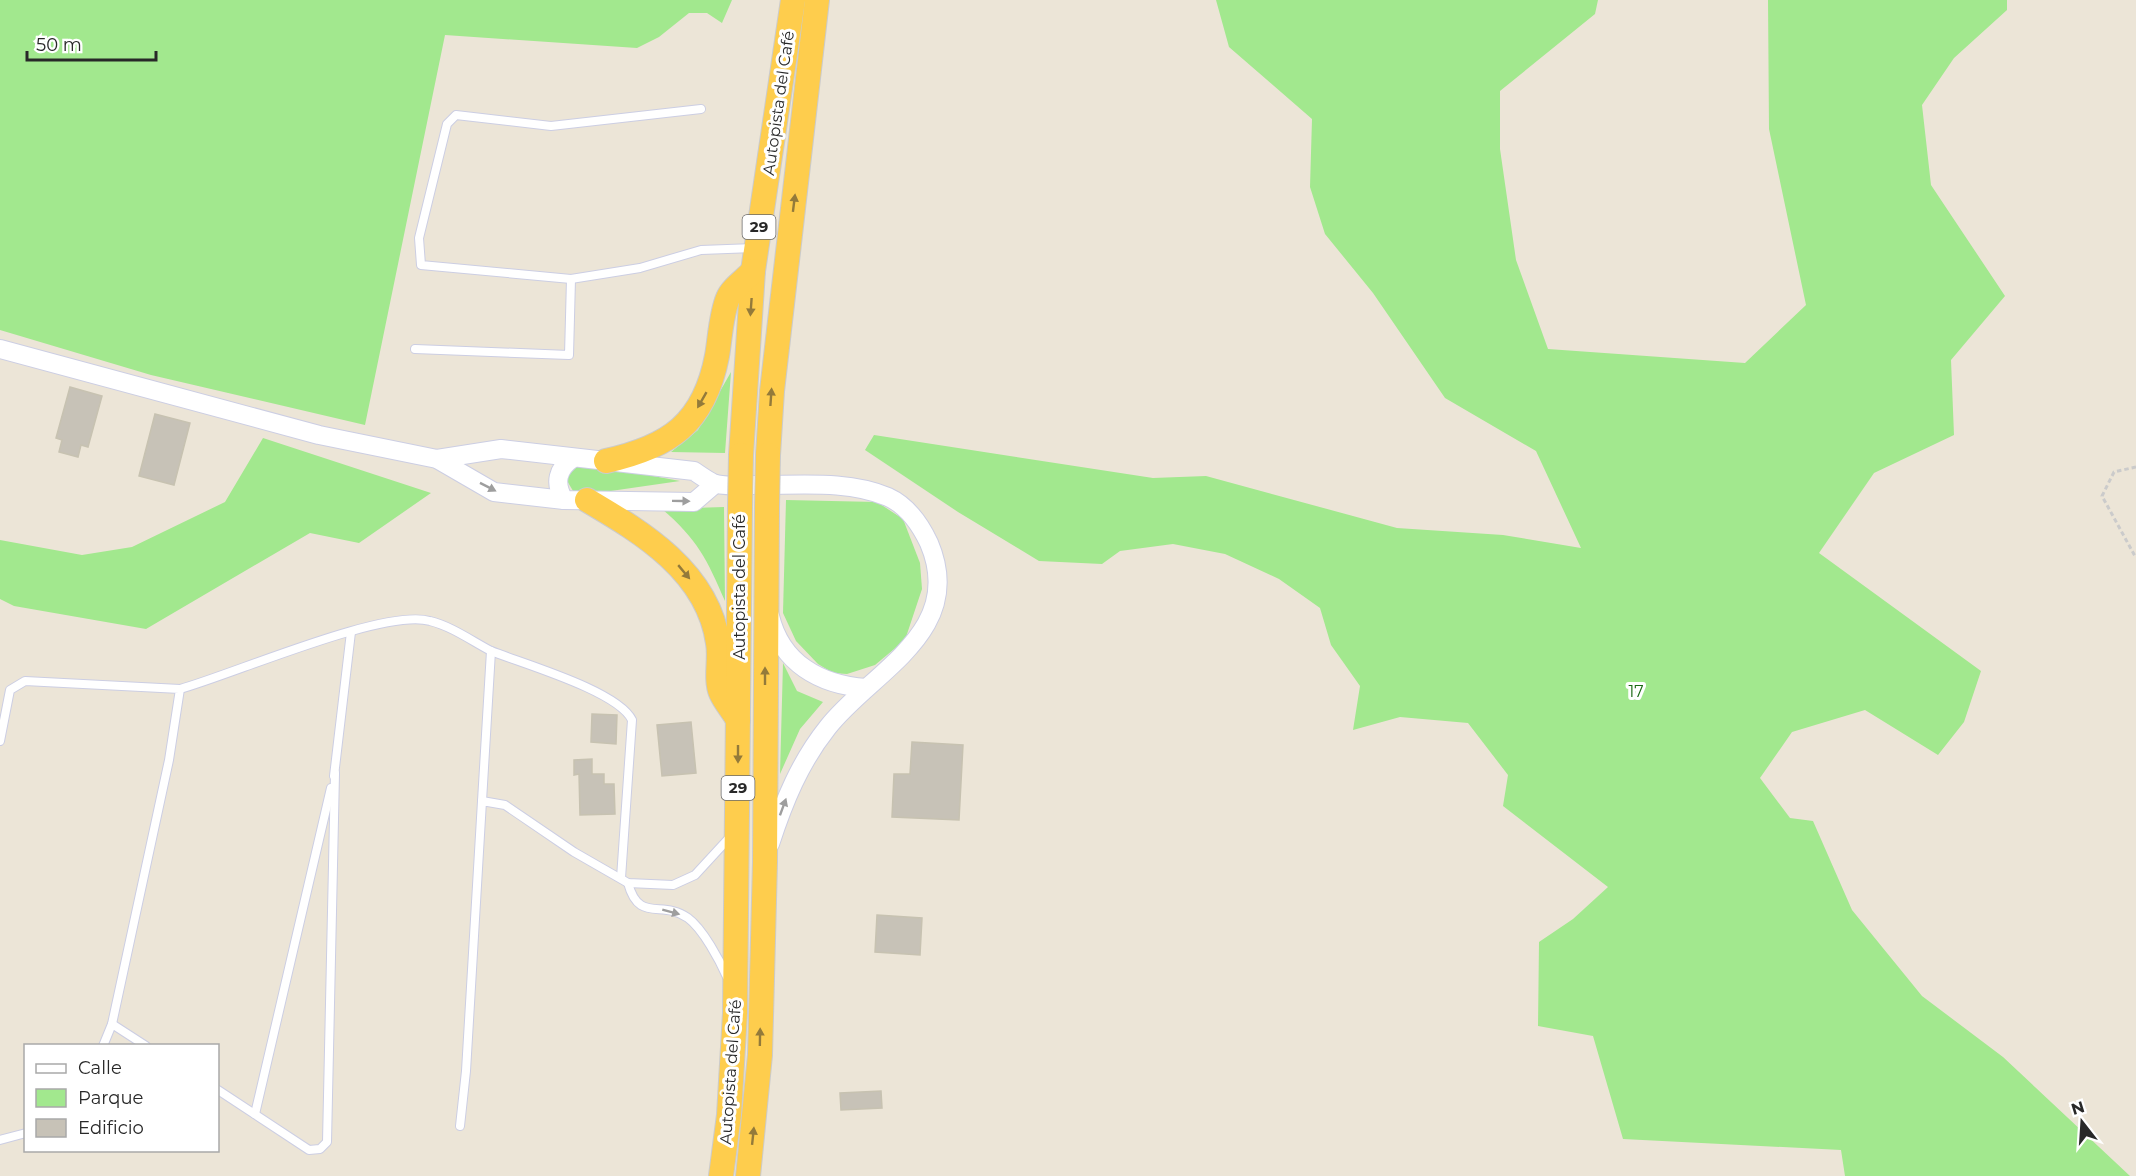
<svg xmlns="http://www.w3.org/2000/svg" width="2136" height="1176" viewBox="0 0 2136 1176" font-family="Montserrat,sans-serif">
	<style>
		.green { fill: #a2e88e }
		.building { fill: #c7c2b7; stroke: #c7c2b1; stroke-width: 1.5 }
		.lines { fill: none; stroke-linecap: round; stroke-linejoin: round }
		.service-casing { stroke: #cccee3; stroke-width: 10 }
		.tertiary-casing { stroke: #cccee3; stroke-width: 20 }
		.trunk-casing { stroke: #cbcbcb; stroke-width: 26 }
		.path { stroke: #cbcbcb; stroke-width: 3; stroke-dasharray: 4.5 3; stroke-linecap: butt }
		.service { stroke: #fff; stroke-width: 8 }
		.tertiary { stroke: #fff; stroke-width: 18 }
		.trunk { stroke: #fecd4d; stroke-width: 24 }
		.trunk-bridge-casing { stroke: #cbcbcb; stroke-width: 26; stroke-linecap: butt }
		.trunk-bridge { stroke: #fecd4d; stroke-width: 24 }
		.oneway { fill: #937a3a }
		.oneway2 { fill: #9e9e9e }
		.labels { text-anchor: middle; stroke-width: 6; stroke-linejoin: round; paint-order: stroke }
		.shield { fill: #fff; stroke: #686868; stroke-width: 1.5 }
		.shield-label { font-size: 15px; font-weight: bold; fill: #282828 }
		.street-label { font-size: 16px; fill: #282828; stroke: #fff }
		.park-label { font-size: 16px; fill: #1a6913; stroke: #fff }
	</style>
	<rect width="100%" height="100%" fill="#ece5d7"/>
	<g class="green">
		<path d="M0 0H732L722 23 707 13H689L659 37 637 48 445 35 365 425 151 375 0 330Z"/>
		<path d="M1216 0H1598L1595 14 1500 91V149L1516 260 1548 349 1745 363 1806 305 1769 129 1768 0H2007V10L1954 58 1922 105 1931 185 2005 296 1951 360 1954 435 1874 473 1819 553 1981 671 1964 722 1938 755 1865 710 1792 732 1760 778 1790 818 1813 821 1852 910 1922 996 2003 1057 2130 1176H1845L1841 1150 1623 1139 1593 1036 1538 1026 1539 942 1573 919 1608 887 1503 806 1508 775 1468 723 1400 717 1353 730 1360 686 1331 645 1320 608 1279 579 1225 554 1173 544 1120 551 1102 564 1039 561 958 512 865 450 874 435 1153 478 1206 476 1397 528 1503 535 1581 548 1536 451 1445 398 1373 293 1325 234 1310 187 1312 119 1229 47Z"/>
		<path d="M731 372 725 453 671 452 698 430Z"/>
		<path d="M263 438 431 493 359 543 310 533 146 629 14 606 0 599V540L82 555 132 547 225 502Z"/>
		<path d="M589 464 680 481 576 496 566 479 572 468Z"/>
		<path d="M786 500 877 502 903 519 920 563 922 589 905 640 875 665 847 674 833 673 818 664 796 641 783 613Z"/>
		<path d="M724 507 725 601C707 559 697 539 662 509Z"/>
		<path d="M783 663 797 691 823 702 800 729 780 774Z"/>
	</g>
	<g class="building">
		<path d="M70 387 102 396 88 447 81 445 78 457 59 452 62 440 56 438Z"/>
		<path d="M155 414 190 423 174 485 139 476Z"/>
		<path d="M592 714 617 715 616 744 591 742Z"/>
		<path d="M691 722 696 773 662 776 657 725Z"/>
		<path d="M912 742 963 745 959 820 892 817 894 774H910Z"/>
		<path d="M592 759V774H604V784H614L615 814 580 815 579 774 574 775V760Z"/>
		<path d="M877 915 922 918 920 955 875 952Z"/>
		<path d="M881 1091 882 1108 841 1110 840 1093Z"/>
	</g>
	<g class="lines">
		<g class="service-casing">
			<g id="service">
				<path d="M701 109 551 126 456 115 447 124 419 238 421 265 571 279 640 268 701 250 754 248"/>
				<path d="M415 349 569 355 571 279"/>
				<path d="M491 651C524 664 618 691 632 720L621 878"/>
				<path d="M180 689C234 674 384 608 430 621 451 626 472 641 491 651L482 801"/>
				<path d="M0 741 10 690 25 681 180 689 169 760 112 1024"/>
				<path d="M334 776 351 632"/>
				<path d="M628 883C639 924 662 899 688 918 703 929 720 961 727 977"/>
				<path d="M103 1046 112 1024 146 1046"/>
				<path d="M218 1090 309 1150 320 1149 327 1142 335 773"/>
				<path d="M255 1114 331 788"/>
				<path d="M460 1126 466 1071 482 801 505 805 574 852 628 883 673 885 695 875 730 837"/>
				<path d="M0 1140 26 1133"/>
			</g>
		</g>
		<g class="tertiary-casing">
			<g id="tertiary">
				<path d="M0 349 319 435 437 459 494 492 564 500 694 502 715 484"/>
				<path d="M437 459 501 449 694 471C700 475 707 480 713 483 723 487 739 485 749 485 794 486 846 479 888 497 908 506 920 524 929 543 967 632 872 671 828 727 800 762 784 801 770 844"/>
				<path d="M564 500C554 483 557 469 573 458"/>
				<path d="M770 616C781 663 820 685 866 688"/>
			</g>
		</g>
		<g class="trunk-casing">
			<g id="trunk">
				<path d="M741 455 753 271 793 0"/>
				<path d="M768 455 772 391 817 0"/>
				<path d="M606 461C669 447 704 424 717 356 720 339 721 314 728 298 732 288 746 279 753 271"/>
				<path d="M587 500C643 533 708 572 718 643 721 658 715 679 721 693 725 702 733 711 738 720"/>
				<path d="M721 1176 729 1115 735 1013 740 507"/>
				<path d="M748 1176 760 1055 765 862 767 507"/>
			</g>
		</g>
		<path class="path" d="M2136 467 2114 472 2102 496 2136 558"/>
		<use href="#service" class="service"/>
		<use href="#tertiary" class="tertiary"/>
		<use href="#trunk" class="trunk"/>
		<g class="trunk-bridge-casing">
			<g id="trunk-bridge">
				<path d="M740 507 741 455"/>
				<path d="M767 507 768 455"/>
			</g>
		</g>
		<use href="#trunk-bridge" class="trunk-bridge"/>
	</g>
	<defs><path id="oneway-solid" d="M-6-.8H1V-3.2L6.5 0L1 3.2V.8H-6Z" transform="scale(1.5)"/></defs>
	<g class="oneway">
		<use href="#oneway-solid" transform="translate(794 203) rotate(-83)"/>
		<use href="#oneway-solid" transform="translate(751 307) rotate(94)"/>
		<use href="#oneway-solid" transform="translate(771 397) rotate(-86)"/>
		<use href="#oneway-solid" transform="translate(702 400) rotate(120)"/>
		<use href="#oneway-solid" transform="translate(684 572) rotate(50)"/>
		<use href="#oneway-solid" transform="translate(765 676) rotate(-90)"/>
		<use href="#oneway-solid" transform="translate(738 754) rotate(90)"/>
		<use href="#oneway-solid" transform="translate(760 1037) rotate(-89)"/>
		<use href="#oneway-solid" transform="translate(753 1136) rotate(-84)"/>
	</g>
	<g class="oneway2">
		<use href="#oneway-solid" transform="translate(488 487) rotate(27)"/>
		<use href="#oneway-solid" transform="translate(681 501) rotate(1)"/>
		<use href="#oneway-solid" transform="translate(783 807) rotate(-70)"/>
		<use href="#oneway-solid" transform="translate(671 912) rotate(15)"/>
	</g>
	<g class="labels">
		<g class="shield">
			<rect x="742.5" y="215" width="33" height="24" rx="4.5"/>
			<rect x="721.5" y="776" width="33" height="24" rx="4.5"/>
		</g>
		<g class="shield-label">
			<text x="759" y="232">29</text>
			<text x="738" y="793">29</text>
		</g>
		<g class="street-label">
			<text transform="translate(778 103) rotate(-82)" y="6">Autopista del Café</text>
			<text transform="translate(739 587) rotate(-90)" y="6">Autopista del Café</text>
			<text transform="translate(730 1072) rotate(-86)" y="6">Autopista del Café</text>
		</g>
		<g class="park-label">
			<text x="1636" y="697">17</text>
		</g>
	</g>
	<rect x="24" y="1044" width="195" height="108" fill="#ffffff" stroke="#a9a9a9" stroke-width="1.5"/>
	<rect x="36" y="1064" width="30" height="9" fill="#ffffff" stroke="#a9a9a9" stroke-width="1.5"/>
	<text x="78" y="1074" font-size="18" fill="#282828">Calle</text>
	<rect x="36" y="1089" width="30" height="18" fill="#a2e88e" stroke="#a9a9a9" stroke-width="1.5"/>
	<text x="78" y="1104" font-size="18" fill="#282828">Parque</text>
	<rect x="36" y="1119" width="30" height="18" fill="#c7c2b7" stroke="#a9a9a9" stroke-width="1.5"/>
	<text x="78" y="1134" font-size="18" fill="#282828">Edificio</text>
	<g transform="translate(2082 1122) rotate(343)" stroke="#ffffff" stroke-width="4.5" paint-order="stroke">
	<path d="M0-4.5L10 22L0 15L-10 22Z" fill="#282828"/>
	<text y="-9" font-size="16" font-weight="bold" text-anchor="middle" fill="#282828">N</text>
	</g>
	<path d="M27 51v9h129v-9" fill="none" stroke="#282828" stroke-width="3"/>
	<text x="36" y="51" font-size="18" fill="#282828" stroke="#ffffff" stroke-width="4.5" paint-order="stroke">50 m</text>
</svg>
